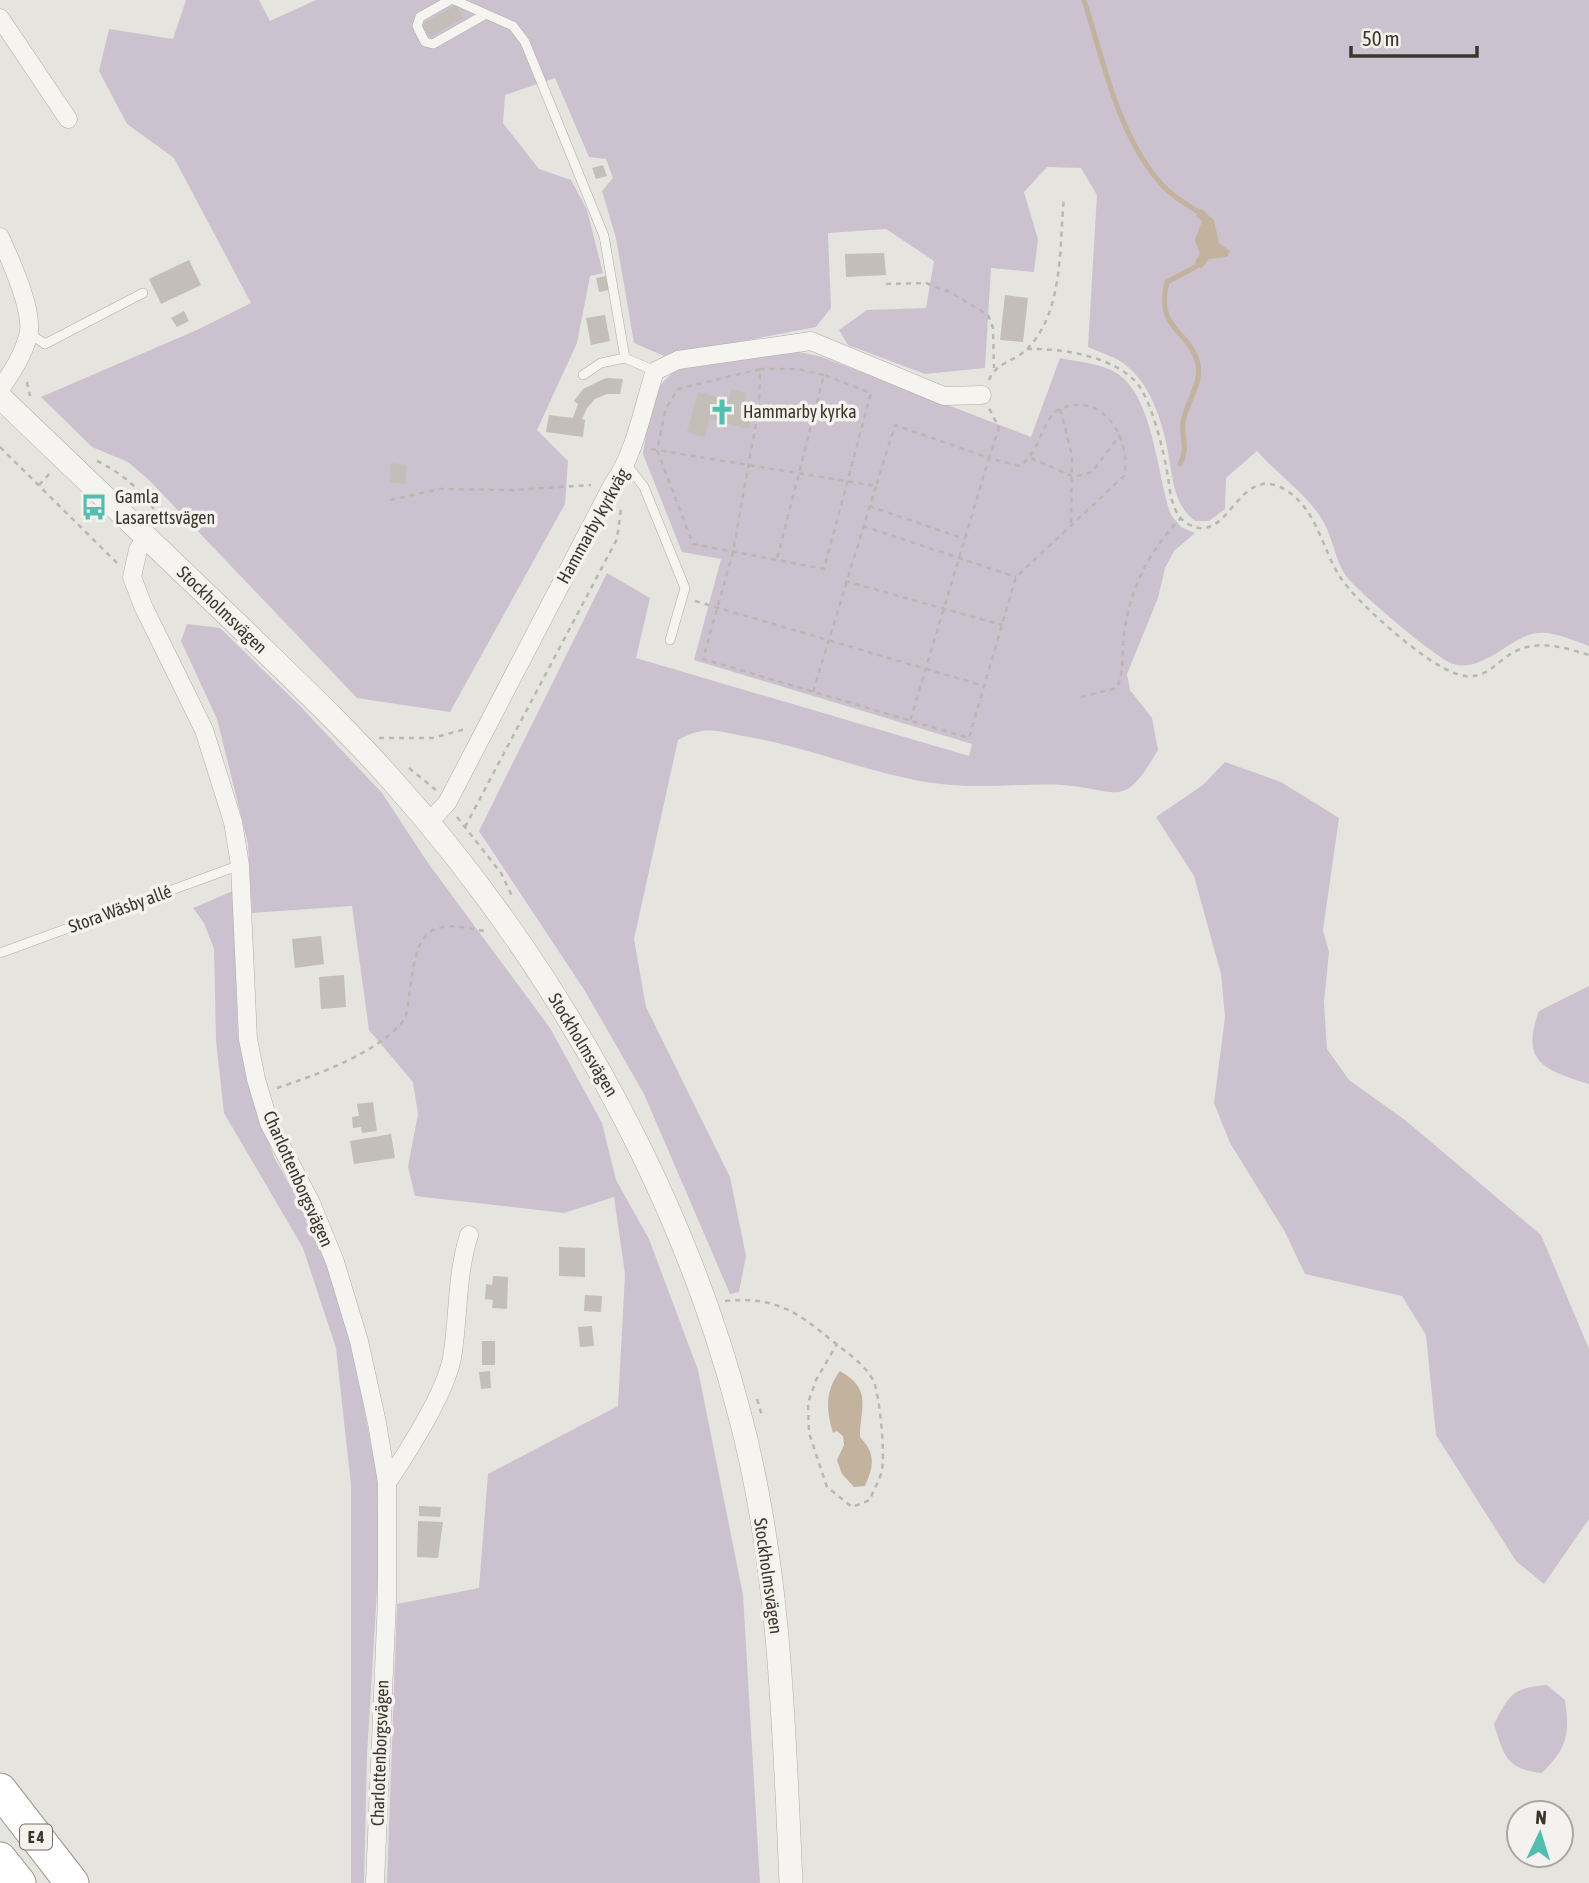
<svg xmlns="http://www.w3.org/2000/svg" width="1589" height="1883" viewBox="0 0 1589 1883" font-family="'Asap Condensed',sans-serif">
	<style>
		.green { fill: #ccc1cf }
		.water { fill: #c3b29e }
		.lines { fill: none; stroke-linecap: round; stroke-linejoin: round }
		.stream { stroke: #c3b29e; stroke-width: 5 }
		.building { fill: #c3beb7 }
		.service-casing { stroke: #b0aca5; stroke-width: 10 }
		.minor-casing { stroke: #b0aca5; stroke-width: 19 }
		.tertiary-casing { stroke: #b0aca5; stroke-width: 24 }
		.motorway-casing { stroke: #9b9488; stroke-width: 35 }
		.path { stroke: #bab7b1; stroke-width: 2.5; stroke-dasharray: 5 5; stroke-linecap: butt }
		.service { stroke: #f5f4f1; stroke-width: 9 }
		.minor { stroke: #f5f4f1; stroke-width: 18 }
		.tertiary { stroke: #f5f4f1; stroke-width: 23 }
		.motorway { stroke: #fff; stroke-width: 33 }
		.labels { text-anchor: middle; stroke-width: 7; stroke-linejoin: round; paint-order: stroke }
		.shield { fill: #f4f2ee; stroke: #736e65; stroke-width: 2 }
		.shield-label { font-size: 16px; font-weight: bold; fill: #3c362a }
		.poi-label { font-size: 18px; fill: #3c362a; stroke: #f4f2ee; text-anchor: start }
		.street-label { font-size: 18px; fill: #3c362a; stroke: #f4f2ee }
	</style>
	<rect width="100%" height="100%" fill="#e6e4df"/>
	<g class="green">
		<path d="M186 0H259L270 21 316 0H1589V646C1572 640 1550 629 1532 634 1507 641 1481 673 1453 664 1437 659 1357 591 1346 576 1335 560 1333 538 1323 521 1307 494 1278 475 1257 451L1226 478 1225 509 1209 521H1195C1176 506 1174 487 1170 464 1165 430 1153 384 1123 363 1113 356 1099 352 1088 347L1097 195 1081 168 1047 167 1024 192 1038 239 1034 272 991 268 985 368 925 374 848 345 839 330 867 310 926 308 934 261 886 229 828 233 831 308 816 327 664 356 634 343 616 238 602 191 613 178 606 159 589 157 555 78 505 95 503 123 539 169 571 180 587 210 603 273 590 276 577 343 537 430 568 461 565 504 450 712 357 698 149 480 128 462 92 447 41 397 197 330 251 303 174 158 127 124 99 71 109 29 173 39Z"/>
		<path d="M799 352 822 357 1031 437 1060 358C1078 362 1102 363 1118 374 1154 399 1157 476 1171 515L1181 527 1195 533 1174 551 1165 568 1158 598 1127 674 1130 690 1152 718 1158 750C1123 810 1121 790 1063 785 1022 783 982 789 941 784 879 777 812 748 749 737 718 732 707 724 678 740L634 939 646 1007 730 1177 746 1256 739 1292 730 1294 644 1094 585 991 479 831 607 573 650 598 636 658 969 756 972 744 694 660 721 559 682 552 643 454 651 401 661 384 675 370 770 353Z"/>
		<path d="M187 624 220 628 301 707 382 793 428 863 550 1028 602 1123 616 1180 649 1239 698 1370 743 1595 760 1883H387L397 1604 479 1588 488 1474 618 1406 625 1274 614 1197 564 1213 415 1196 408 1167 418 1114 413 1082 369 1030 352 906 252 913 248 844 217 719 181 641Z"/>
		<path d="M1225 762 1281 782 1339 818 1323 930 1329 952 1324 1002 1327 1049 1349 1080 1405 1120 1541 1235 1589 1349V1519L1544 1584 1516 1561 1436 1435 1426 1335 1402 1296 1305 1274 1285 1232 1230 1143 1214 1103 1225 1017 1221 974 1194 876 1156 817 1203 785Z"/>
		<path d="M233 891 238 1036 250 1090 274 1157 314 1228 333 1283 352 1345 377 1476 379 1557 367 1755 364 1883H351V1485L336 1348 303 1248 224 1113 216 1040 214 949 204 923 193 908Z"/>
		<path d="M1589 986V1084C1544 1070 1520 1062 1539 1011Z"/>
		<path d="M1547 1685 1565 1700C1570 1735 1567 1748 1542 1773 1506 1769 1504 1756 1494 1724 1510 1694 1512 1688 1547 1685Z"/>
	</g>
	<g class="water">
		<path d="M1201 209 1214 220 1219 243 1230 251 1227 257 1209 259 1201 269 1195 262 1200 254 1195 240 1202 221 1196 216Z"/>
		<path d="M840 1371C873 1390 860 1407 860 1437 876 1454 874 1466 865 1486L854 1487 842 1474 837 1460 844 1445 843 1436 837 1431 833 1433C826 1409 825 1391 840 1371Z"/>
	</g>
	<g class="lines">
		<g class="stream">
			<path d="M1084 0C1104 62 1118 138 1164 187 1174 198 1190 206 1203 215"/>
			<path d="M1180 464C1189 448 1181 438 1183 422 1186 403 1202 384 1198 364 1189 328 1155 331 1167 282L1197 266 1201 259"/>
		</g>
	</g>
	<g class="building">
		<path d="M456 5 463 18 430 37 423 24Z"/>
		<path d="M603 165 607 176 596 179 592 168Z"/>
		<path d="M884 253 886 275 846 277 845 254Z"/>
		<path d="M189 260 201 285 161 304 149 279Z"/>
		<path d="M606 276 609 290 599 292 596 278Z"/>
		<path d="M1005 295 1028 298 1023 342 1000 340Z"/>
		<path d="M184 311 189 321 177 327 171 318Z"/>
		<path d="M605 315 610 341 591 345 586 318Z"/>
		<path d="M606 378 623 379 620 394H607L595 399 587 408 582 419 585 420 583 437 546 432 549 415 573 418 578 404 574 401 583 389Z"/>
		<path d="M732 389 747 393 745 403 754 405 749 429 709 419 705 437 687 432 698 392 729 400Z"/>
		<path d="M391 463 407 465 405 484 389 482Z"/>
		<path d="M321 936 324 964 295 968 292 939Z"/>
		<path d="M344 975 346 1007 321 1009 319 977Z"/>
		<path d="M373 1102 377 1131 362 1133 361 1127 353 1128 352 1117 359 1116 357 1104Z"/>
		<path d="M391 1134 395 1158 354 1164 350 1141Z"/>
		<path d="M559 1247 585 1248V1277L559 1276Z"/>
		<path d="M493 1276 508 1277 507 1309 492 1308 493 1300 485 1299 486 1284 492 1285Z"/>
		<path d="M585 1295 602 1296 601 1312 584 1311Z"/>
		<path d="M592 1326 594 1346 580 1347 578 1327Z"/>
		<rect x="482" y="1341" width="13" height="24"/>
		<path d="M490 1371 491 1388 481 1389 479 1372Z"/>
		<path d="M419 1506 441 1507 440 1517 419 1516Z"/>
		<path d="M418 1521 443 1522 438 1558 417 1557Z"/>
	</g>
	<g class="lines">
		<g class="service-casing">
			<g id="service">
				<path d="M450 0 420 17 417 26 425 42 433 44 484 15"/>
				<path d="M454 0 513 26 525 42 604 236 625 358 655 371"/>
				<path d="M30 334 45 344 143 293"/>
				<path d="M583 375 601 363 625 358"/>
				<path d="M627 465 644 487 685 588 670 640"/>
				<path d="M0 953 240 865"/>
			</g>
		</g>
		<g class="minor-casing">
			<g id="minor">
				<path d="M0 18 68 119"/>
				<path d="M0 237C10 259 35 313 28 336 23 356 11 373 0 390"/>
				<path d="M146 537 138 550 132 577 143 606 204 730 233 822 240 865 248 1039 256 1079 269 1123 311 1203 335 1262 359 1341 377 1423 387 1483V1599L375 1883"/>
				<path d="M428 823 447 803 613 484C635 455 643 406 655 371L678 360 811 341 944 396 982 395"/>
				<path d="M387 1483C408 1451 445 1394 452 1358 459 1316 456 1276 469 1235"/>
			</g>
		</g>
		<g class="tertiary-casing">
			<path id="tertiary" d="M0 397C78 472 157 547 235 622 287 673 341 723 390 778 548 954 679 1182 739 1412 780 1564 784 1726 791 1883"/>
		</g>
		<g class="motorway-casing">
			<g id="motorway">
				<path d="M0 1790 72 1883"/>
				<path d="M0 1859 19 1883"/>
			</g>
		</g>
		<g class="path">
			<path d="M886 284 926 283 950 292 988 315 993 328 994 368"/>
			<path d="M1027 349C1061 348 1112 356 1136 382 1152 400 1164 453 1168 477 1170 492 1172 515 1188 524 1228 547 1237 467 1280 487 1316 504 1321 547 1340 577 1357 603 1423 661 1452 672 1489 688 1496 654 1527 647 1548 642 1569 649 1589 655"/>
			<path d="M760 369 678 389 666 408 657 450 693 544 824 569 871 393 824 375 777 559"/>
			<path d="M824 375 798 369H760L759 406 733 552 703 659 969 738 1016 577 1124 476C1132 439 1103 390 1060 409 1042 417 1042 450 1020 466L989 458 999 428 989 408"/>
			<path d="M989 380C997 361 1016 362 1029 347 1064 309 1059 246 1064 198"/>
			<path d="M27 382 30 396"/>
			<path d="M1060 409 1072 455 1071 523"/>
			<path d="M0 447 117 563"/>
			<path d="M651 449 876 486 895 425 989 458 910 721"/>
			<path d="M1031 458 1074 477 1092 472 1120 435"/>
			<path d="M97 461C119 471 151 496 159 520"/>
			<path d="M39 485 51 472"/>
			<path d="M390 500 440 489 512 490 591 485"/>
			<path d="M869 506 965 539"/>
			<path d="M863 526 1016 577"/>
			<path d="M845 581 1002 625"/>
			<path d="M695 601 984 686"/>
			<path d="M813 692 876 486"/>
			<path d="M1081 697 1117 688C1125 669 1121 649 1125 628 1131 586 1151 548 1181 518"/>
			<path d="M379 738H432L466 729"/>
			<path d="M409 768 436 790"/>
			<path d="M457 817 501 873 513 898"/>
			<path d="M465 827 617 539 621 508"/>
			<path d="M277 1088C316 1075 377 1054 404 1020 408 1014 408 1002 409 995 418 933 422 916 488 932"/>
			<path d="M725 1301C776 1296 797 1312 835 1343 849 1354 864 1364 873 1380 880 1394 885 1454 882 1470 880 1480 873 1490 870 1500L852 1507 827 1487 809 1433 808 1403 816 1380 837 1344"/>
			<path d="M757 1399 762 1416"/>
		</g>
		<use href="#service" class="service"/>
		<use href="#minor" class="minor"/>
		<use href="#tertiary" class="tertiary"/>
		<use href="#motorway" class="motorway"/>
	</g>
	<defs>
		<g id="church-bare" transform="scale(2.1)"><path d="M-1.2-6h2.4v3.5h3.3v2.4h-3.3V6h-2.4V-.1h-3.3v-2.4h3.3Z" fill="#52beb0" stroke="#f4f2ee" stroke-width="2.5" paint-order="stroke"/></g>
		<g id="bus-bare" transform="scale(2.1)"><path d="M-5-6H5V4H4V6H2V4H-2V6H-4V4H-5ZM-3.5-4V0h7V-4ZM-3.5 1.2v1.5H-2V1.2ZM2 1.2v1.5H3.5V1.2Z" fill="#52beb0" stroke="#f4f2ee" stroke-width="2.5" paint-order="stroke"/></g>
	</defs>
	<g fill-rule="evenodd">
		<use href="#church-bare" x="722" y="412"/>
		<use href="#bus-bare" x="94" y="507"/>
	</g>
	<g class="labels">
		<rect class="shield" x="20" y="1824.5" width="32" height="25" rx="5"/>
		<g class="shield-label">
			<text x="36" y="1843">E 4</text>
		</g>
		<g class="poi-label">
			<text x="743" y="418">Hammarby kyrka</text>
			<text x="115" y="503">Gamla<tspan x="115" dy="21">Lasarettsvägen</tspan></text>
		</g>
		<g class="street-label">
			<text transform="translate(593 526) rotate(-61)" y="6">Hammarby kyrkväg</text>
			<text transform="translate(222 610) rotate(44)" y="6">Stockholmsvägen</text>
			<text transform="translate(120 909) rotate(-20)" y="6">Stora Wäsby allé</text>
			<text transform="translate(583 1045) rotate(59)" y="6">Stockholmsvägen</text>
			<text transform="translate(298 1179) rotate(66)" y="6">Charlottenborgsvägen</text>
			<text transform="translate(768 1576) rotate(82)" y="6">Stockholmsvägen</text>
			<text transform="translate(380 1753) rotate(-88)" y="6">Charlottenborgsvägen</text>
		</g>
	</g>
	<g transform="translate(1540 1834) rotate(4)"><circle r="33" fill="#f4f2ee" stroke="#aaa7a0" stroke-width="2"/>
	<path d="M0-5L12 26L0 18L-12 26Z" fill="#52beb0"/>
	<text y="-10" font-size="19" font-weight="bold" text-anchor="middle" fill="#3c362a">N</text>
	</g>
	<path d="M1351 46v10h126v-10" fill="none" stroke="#3c362a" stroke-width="3.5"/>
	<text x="1362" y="46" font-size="21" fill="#3c362a" stroke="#f4f2ee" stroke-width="5" paint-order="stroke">50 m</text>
</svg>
